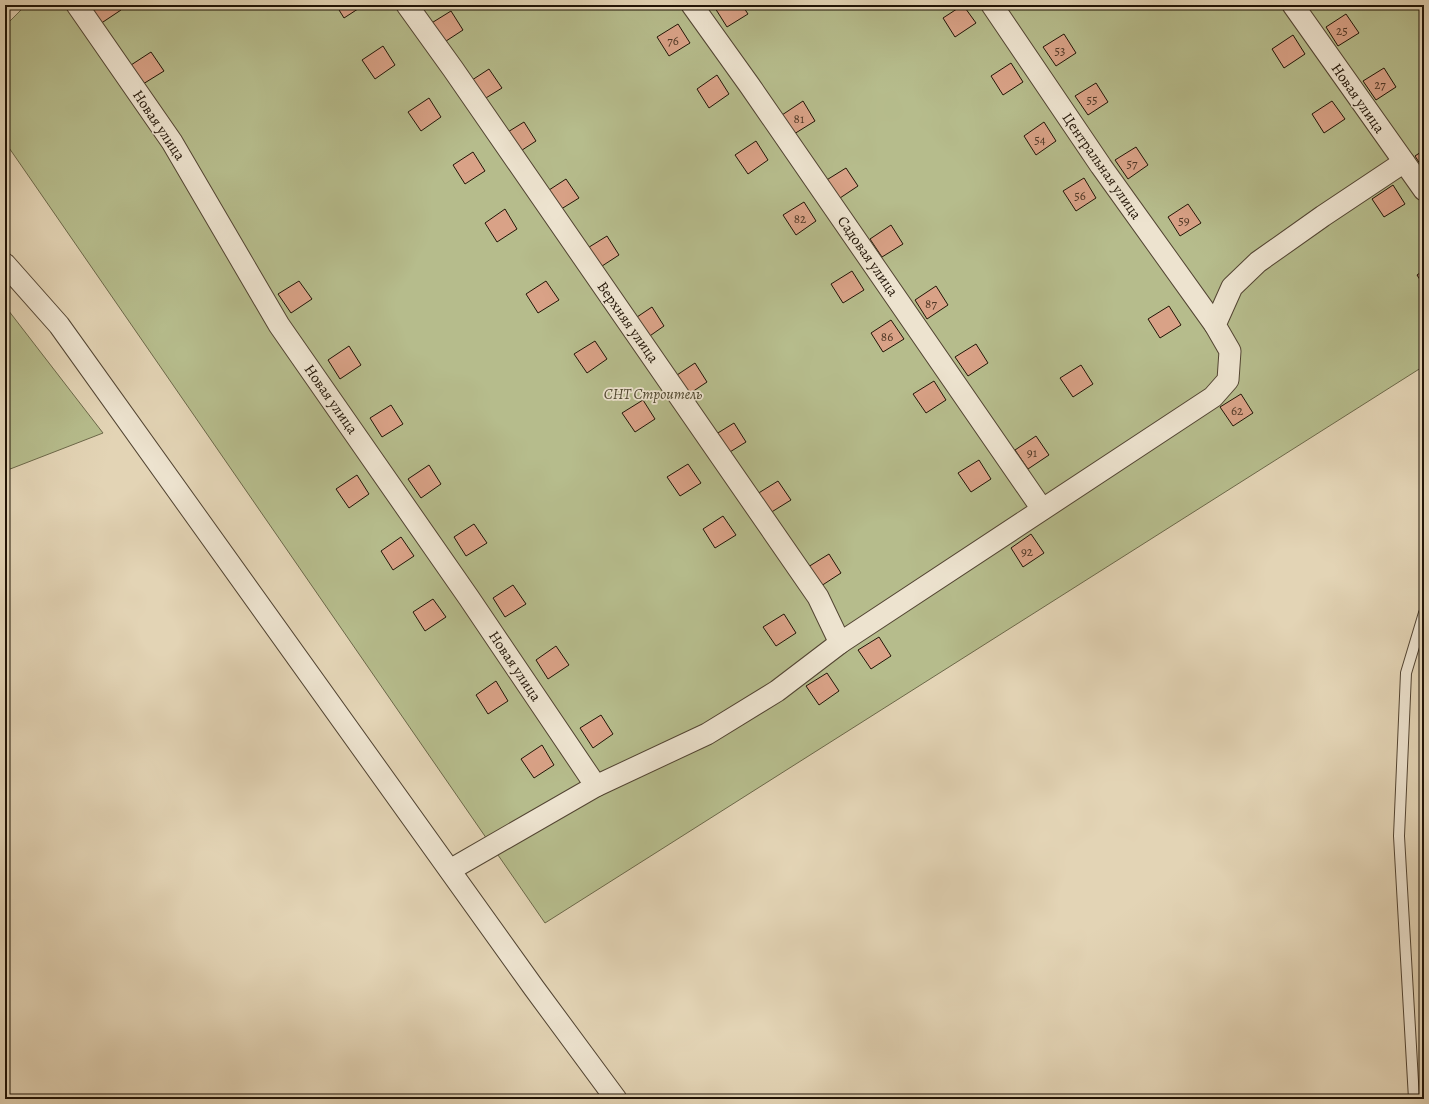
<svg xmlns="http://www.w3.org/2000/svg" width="1429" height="1104" viewBox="0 0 1429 1104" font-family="Alegreya,serif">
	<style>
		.green { fill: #b6bc8c; stroke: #6c6849 }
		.building { fill: #d9a287; stroke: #211406 }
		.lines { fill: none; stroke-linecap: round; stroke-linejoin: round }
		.service-casing { stroke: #524432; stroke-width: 12 }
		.minor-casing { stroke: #524432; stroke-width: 23 }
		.service { stroke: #ede3cf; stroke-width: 10 }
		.minor { stroke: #ede3cf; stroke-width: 21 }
		.labels { text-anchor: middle; stroke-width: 3.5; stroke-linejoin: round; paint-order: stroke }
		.number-label { font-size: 13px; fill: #4f3826 }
		.street-label { font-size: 15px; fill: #211406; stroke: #ede3cf }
		.park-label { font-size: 15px; font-style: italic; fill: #4e462e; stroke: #ede3cf }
	</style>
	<rect width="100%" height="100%" fill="#e3d4b5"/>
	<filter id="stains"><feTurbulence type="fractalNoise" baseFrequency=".005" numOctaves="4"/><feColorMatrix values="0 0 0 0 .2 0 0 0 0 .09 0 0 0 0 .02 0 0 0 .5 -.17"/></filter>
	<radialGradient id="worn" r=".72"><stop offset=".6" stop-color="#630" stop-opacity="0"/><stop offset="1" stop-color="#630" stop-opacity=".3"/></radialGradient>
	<g class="green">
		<path d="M26 5H1424V366L545 923 5 142V26Z"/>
		<path d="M5 306 103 433 5 471Z"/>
	</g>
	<g class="building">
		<path d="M88 5H117L121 10 100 24Z"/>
		<path d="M336 5H364L344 18Z"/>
		<path d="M719 5H742L748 14 727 27 715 8Z"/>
		<path d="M963 5 976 23 955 37 943 18Z"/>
		<path d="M451 11 463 30 443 43 430 24Z"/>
		<path d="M1346 14 1359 33 1338 46 1326 27Z"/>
		<path d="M678 24 690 43 669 56 657 37Z"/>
		<path d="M1064 34 1076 53 1056 66 1043 47Z"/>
		<path d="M1293 35 1305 54 1284 68 1272 49Z"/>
		<path d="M383 46 395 65 375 79 362 60Z"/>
		<path d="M151 52 164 71 143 84 131 65Z"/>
		<path d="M1011 63 1023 82 1003 95 991 76Z"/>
		<path d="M1384 68 1396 87 1376 100 1363 81Z"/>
		<path d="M489 69 502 88 481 101 469 82Z"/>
		<path d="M717 75 729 94 709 108 697 89Z"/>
		<path d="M1096 83 1108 102 1088 115 1075 96Z"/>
		<path d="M429 98 441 117 421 131 408 112Z"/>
		<path d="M803 101 815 121 794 134 782 115Z"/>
		<path d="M1332 101 1345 119 1324 133 1312 114Z"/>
		<path d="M524 122 536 141 516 154 503 135Z"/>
		<path d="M1044 122 1056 141 1036 155 1024 136Z"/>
		<path d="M756 141 768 160 748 174 735 155Z"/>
		<path d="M1136 147 1148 165 1128 179 1115 160Z"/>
		<path d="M1424 150V170L1415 156Z"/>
		<path d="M473 152 485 171 465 184 453 165Z"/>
		<path d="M846 168 858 186 837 200 825 181Z"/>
		<path d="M1084 178 1096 198 1076 211 1063 191Z"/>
		<path d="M566 179 579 198 558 211 546 192Z"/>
		<path d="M1393 185 1405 204 1384 217 1372 199Z"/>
		<path d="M804 202 816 221 796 235 783 215Z"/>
		<path d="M1188 204 1201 223 1180 236 1168 217Z"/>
		<path d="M505 209 517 229 497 242 485 223Z"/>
		<path d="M891 225 903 244 882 257 870 239Z"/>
		<path d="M607 236 619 255 599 268 586 249Z"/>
		<path d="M1424 270V286L1417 275Z"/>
		<path d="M852 271 864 290 843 303 831 284Z"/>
		<path d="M299 281 312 299 291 313 278 294Z"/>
		<path d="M546 281 559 300 538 313 526 294Z"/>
		<path d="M936 286 948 305 927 319 915 300Z"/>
		<path d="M1169 306 1181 325 1160 338 1148 319Z"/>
		<path d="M652 307 664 326 644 340 631 321Z"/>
		<path d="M891 320 904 339 883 352 871 333Z"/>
		<path d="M595 341 607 359 587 373 574 354Z"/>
		<path d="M976 344 988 363 968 376 955 357Z"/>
		<path d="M349 346 361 365 340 379 328 360Z"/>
		<path d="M695 363 707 382 686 396 674 377Z"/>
		<path d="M1081 365 1093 384 1073 397 1060 378Z"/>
		<path d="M934 381 946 400 926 413 913 394Z"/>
		<path d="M1241 394 1253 413 1233 426 1220 407Z"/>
		<path d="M643 400 655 419 635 432 622 413Z"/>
		<path d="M391 405 403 424 382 437 370 418Z"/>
		<path d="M734 423 746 442 725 455 713 436Z"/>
		<path d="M1036 436 1049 455 1028 469 1015 450Z"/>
		<path d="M979 460 991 479 971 492 958 473Z"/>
		<path d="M688 464 701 483 680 496 667 477Z"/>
		<path d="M429 465 441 484 421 498 408 479Z"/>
		<path d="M357 475 369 494 349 508 336 489Z"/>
		<path d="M778 481 791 500 770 513 757 494Z"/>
		<path d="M723 516 736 535 715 548 703 529Z"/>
		<path d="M474 524 487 543 466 556 454 537Z"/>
		<path d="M1031 534 1044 553 1023 567 1011 548Z"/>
		<path d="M401 537 414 556 393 570 381 551Z"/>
		<path d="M829 554 841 573 821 586 808 567Z"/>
		<path d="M513 585 526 604 505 617 493 598Z"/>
		<path d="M433 599 446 617 425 631 413 612Z"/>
		<path d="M784 614 796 633 776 646 763 627Z"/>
		<path d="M879 637 891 656 871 669 858 650Z"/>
		<path d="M556 646 569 665 548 679 536 660Z"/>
		<path d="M827 673 839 691 819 705 806 686Z"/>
		<path d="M496 681 508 701 488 714 476 695Z"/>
		<path d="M601 715 613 734 593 748 580 728Z"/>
		<path d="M542 745 554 765 534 778 521 759Z"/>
	</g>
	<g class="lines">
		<g class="service-casing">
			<path id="service" d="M1414 1099 1399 836 1406 673 1424 613"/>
		</g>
		<g class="minor-casing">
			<g id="minor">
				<path d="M77 5 172 142 279 325 469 598 596 786"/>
				<path d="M407 5 453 69 818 597 840 643"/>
				<path d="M692 5 750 86 1042 509"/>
				<path d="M992 5 1101 166 1215 325"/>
				<path d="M1293 5 1424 190"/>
				<path d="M5 264 59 325 534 988 616 1099"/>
				<path d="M450 870 596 786 707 734 777 691 840 643 1213 397 1228 380 1230 351 1215 325 1232 287 1258 262 1323 216 1404 162"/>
			</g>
		</g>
		<use href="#service" class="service"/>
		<use href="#minor" class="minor"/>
	</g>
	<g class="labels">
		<g class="number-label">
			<text x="1342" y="35">25</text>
			<text x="673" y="45">76</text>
			<text x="1060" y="55">53</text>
			<text x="1380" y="89">27</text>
			<text x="1092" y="104">55</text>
			<text x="799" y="123">81</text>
			<text x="1040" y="144">54</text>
			<text x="1132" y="168">57</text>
			<text x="1080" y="200">56</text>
			<text x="800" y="223">82</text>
			<text x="1184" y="225">59</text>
			<text x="931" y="308">87</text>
			<text x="887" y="341">86</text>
			<text x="1237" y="415">62</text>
			<text x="1032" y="457">91</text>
			<text x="1027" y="556">92</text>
		</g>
		<g class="street-label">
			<text transform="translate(1358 98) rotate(55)" y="5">Новая улица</text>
			<text transform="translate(159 125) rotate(56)" y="5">Новая улица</text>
			<text transform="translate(1102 166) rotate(55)" y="5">Центральная улица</text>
			<text transform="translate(868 256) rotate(55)" y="5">Садовая улица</text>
			<text transform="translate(628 322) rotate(55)" y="5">Верхняя улица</text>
			<text transform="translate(331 399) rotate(55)" y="5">Новая улица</text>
			<text transform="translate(515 666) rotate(56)" y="5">Новая улица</text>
		</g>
		<g class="park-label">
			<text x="653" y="399">СНТ Строитель</text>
		</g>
	</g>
	<rect width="1429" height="1104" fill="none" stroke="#e3d4b5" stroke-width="20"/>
	<rect x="6" y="6" width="1417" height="1092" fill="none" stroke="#211406" stroke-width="2"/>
	<rect x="10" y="10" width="1409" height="1084" fill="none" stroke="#211406"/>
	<rect width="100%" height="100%" filter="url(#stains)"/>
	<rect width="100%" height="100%" fill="url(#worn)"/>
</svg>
